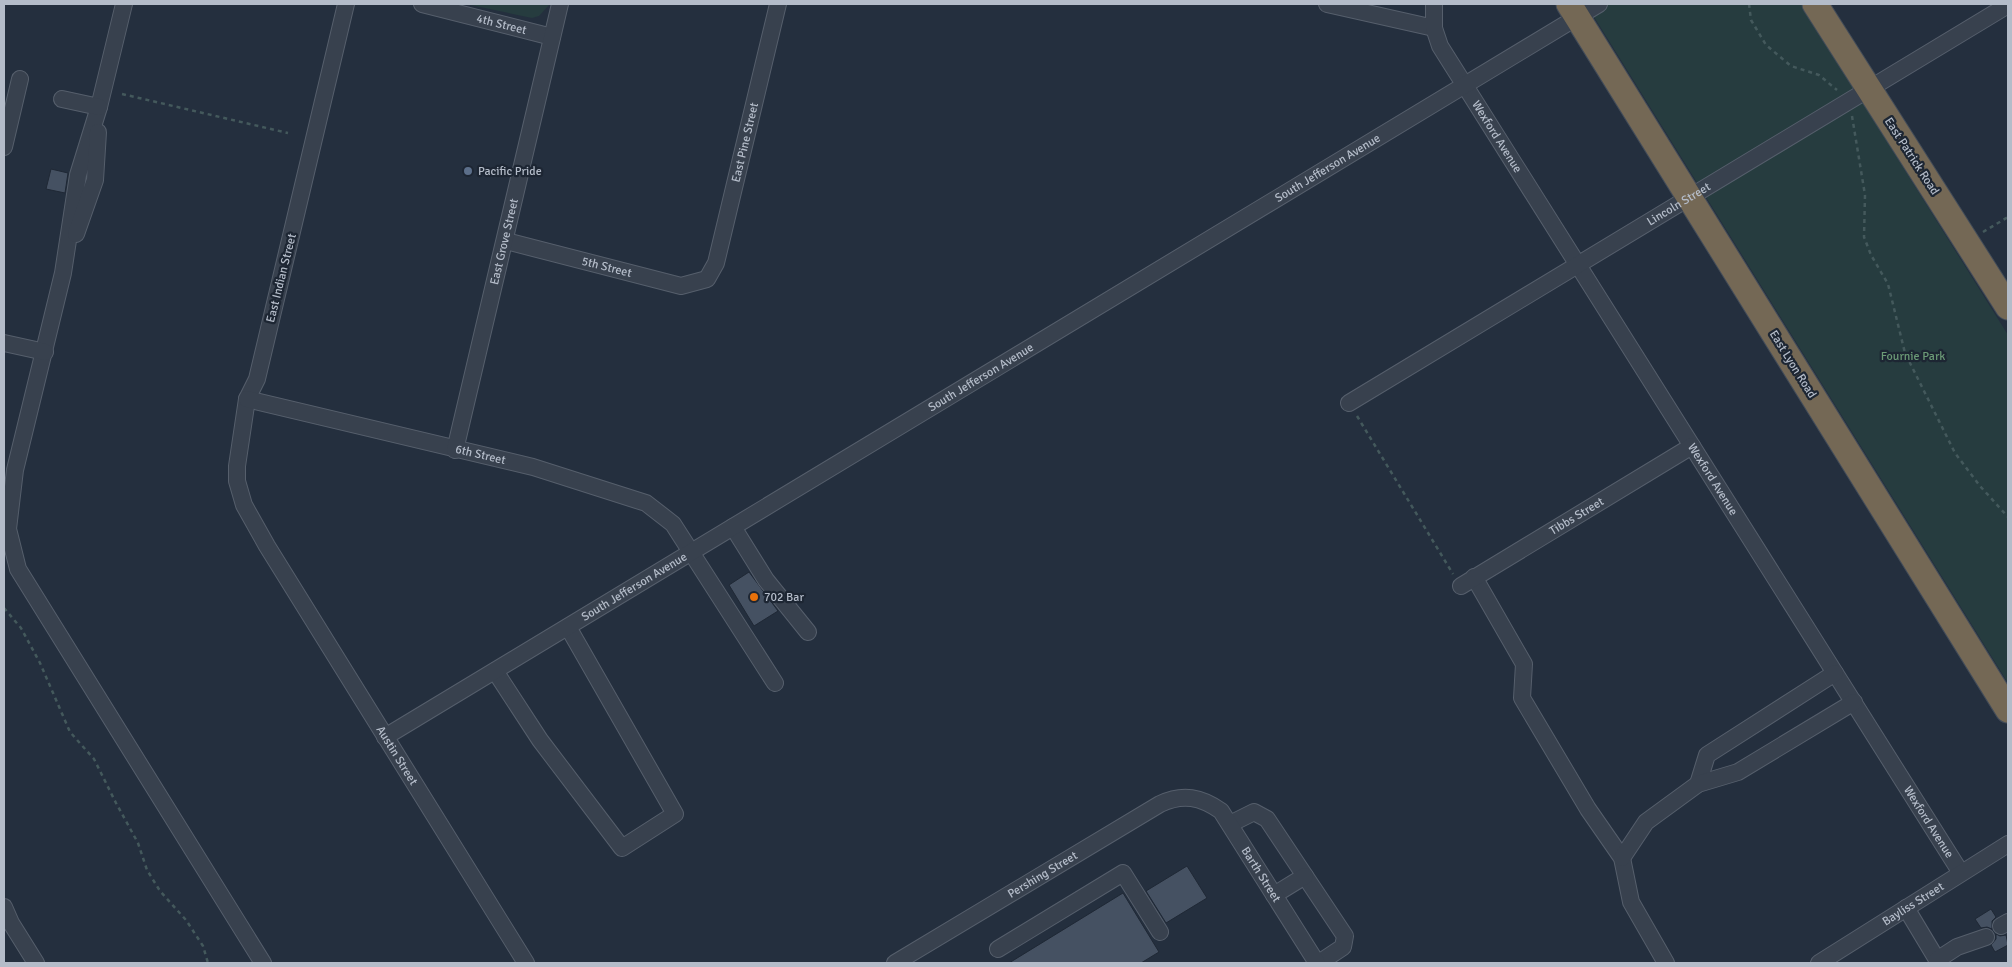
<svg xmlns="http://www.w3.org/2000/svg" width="2012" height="967" viewBox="0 0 2012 967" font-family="Signika,sans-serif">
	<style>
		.green { fill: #263c3f }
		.building { fill: #455162; stroke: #1f2835 }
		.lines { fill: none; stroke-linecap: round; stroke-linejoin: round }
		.minor-casing { stroke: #565f6c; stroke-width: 18 }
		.highway-casing { stroke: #434c59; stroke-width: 27 }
		.path { stroke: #44595c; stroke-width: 2.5; stroke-dasharray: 4 4; stroke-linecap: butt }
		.minor { stroke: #38414e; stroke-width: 16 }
		.highway { stroke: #746855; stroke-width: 25 }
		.service-dot { fill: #5c6f8a; stroke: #1d2633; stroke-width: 2 }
		.food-dot { fill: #e8710a; stroke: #1d2633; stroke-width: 2 }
		.labels { text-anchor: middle; stroke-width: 4.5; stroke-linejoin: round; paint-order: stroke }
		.street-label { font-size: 12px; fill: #b4bcc9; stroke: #1d2633 }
		.poi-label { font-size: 12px; fill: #b4bcc9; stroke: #1d2633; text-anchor: start }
		.park-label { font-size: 12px; fill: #6b9a76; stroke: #1d2633 }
	</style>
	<rect width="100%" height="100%" fill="#242f3e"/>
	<g class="green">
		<path d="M466 4H550L539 16 532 18Z"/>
		<path d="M1586 4H1801L2008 335V683Z"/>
	</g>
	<g class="building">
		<path d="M51 169 68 173 65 193 46 189Z"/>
		<path d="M749 572 778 611 754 626 729 585Z"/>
		<path d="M1187 866 1207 898 1166 923 1146 891Z"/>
		<path d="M1123 893 1159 952 1141 963H1009Z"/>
		<path d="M1991 909 1996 917 1992 921V929L1987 927 1981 928 1975 919Z"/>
		<path d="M1996 934 2000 936 2006 935 2008 945 1995 952 1991 945 1996 939Z"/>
	</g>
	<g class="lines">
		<g class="minor-casing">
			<g id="minor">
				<path d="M124 4 99 107 78 175 63 273 15 470 8 529 18 569 263 963"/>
				<path id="s1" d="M346 4 257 379 247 399 237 466V481L244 505 267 546 526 963"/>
				<path id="s2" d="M422 4 552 37"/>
				<path d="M1327 4 1434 28"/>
				<path id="s3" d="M1434 4V28L1440 46 1961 873"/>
				<path d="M62 99 99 107"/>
				<path d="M4 147 20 79"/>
				<path d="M76 234 95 180 98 132"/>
				<path id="s4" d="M506 241 681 286 707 279 716 263 778 4"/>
				<path d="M4 343 45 352"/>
				<path id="s5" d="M247 399 533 467 646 503 673 524 775 683"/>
				<path id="s6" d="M1349 403 2008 5"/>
				<path id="s7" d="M455 450 560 4"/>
				<path d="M733 527 766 580 808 632"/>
				<path d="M1474 577 1524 664 1522 698 1588 809 1622 858 1631 902 1666 963"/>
				<path id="s8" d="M1461 586 1692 446"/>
				<path d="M495 671 540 740 622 848 675 814 568 627"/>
				<path id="s9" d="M385 737 1599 4"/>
				<path d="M1698 784 1707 755 1835 673"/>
				<path d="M1230 824 1254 812 1267 819 1345 936 1343 947 1319 963"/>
				<path d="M1622 858 1646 822 1698 784 1738 772 1854 702"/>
				<path d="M1274 895 1305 876"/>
				<path d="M4 907 11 923 36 963"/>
				<path d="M1906 908 1939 963"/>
				<path d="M2001 926 2008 922"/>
				<path d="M998 949 1123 873 1160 932"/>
				<path d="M1937 960 1957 947 1986 937"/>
				<path id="s10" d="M895 963 1160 804C1183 793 1201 797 1221 811L1317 963"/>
				<path id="s11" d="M1819 963 2008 844"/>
			</g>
		</g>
		<g class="highway-casing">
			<g id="highway">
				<path d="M1569 4 2008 710"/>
				<path d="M1815 4 2008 307"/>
			</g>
		</g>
		<g class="path">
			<path d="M1749 4 1751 20 1766 45 1791 66 1819 75 1837 90"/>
			<path d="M122 94 288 133"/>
			<path d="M1852 116 1865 195 1864 237 1871 255 1888 284 1905 353 1955 453 1980 486 2008 517"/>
			<path d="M1983 232 2008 217"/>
			<path d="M1357 416 1453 574"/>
			<path d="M4 608 21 628 40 663 70 732 94 759 116 803 138 843 147 870 160 891 186 920 203 946 208 963"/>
		</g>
		<use href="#minor" class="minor"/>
		<use href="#highway" class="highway"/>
	</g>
	<circle class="service-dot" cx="468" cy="171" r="5"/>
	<circle class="food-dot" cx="754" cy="597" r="5"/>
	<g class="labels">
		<g class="street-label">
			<text dy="4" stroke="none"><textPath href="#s2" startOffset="82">4th Street</textPath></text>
			<text dy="4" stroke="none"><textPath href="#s3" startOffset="150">Wexford Avenue</textPath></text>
			<text dy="4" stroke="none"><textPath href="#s4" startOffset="350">East Pine Street</textPath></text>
			<text transform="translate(1912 156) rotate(57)" y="4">East Patrick Road</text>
			<text dy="4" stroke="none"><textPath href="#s9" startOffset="1101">South Jefferson Avenue</textPath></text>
			<text dy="4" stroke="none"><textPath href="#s6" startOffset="385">Lincoln Street</textPath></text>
			<text dy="4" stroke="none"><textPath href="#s7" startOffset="214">East Grove Street</textPath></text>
			<text dy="4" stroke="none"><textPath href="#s4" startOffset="104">5th Street</textPath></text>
			<text transform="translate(281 278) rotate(-76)" y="4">East Indian Street</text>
			<text transform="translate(1793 364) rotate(58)" y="4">East Lyon Road</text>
			<text dy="4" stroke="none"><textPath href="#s9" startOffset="696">South Jefferson Avenue</textPath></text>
			<text dy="4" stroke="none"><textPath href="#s5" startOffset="240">6th Street</textPath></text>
			<text dy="4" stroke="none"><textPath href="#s3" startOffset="555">Wexford Avenue</textPath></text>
			<text dy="4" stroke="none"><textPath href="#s8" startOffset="135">Tibbs Street</textPath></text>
			<text dy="4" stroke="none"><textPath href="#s9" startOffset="291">South Jefferson Avenue</textPath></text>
			<text dy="4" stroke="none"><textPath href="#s1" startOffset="809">Austin Street</textPath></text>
			<text dy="4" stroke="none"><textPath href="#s3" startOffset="960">Wexford Avenue</textPath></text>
			<text dy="4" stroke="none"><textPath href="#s10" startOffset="449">Barth Street</textPath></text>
			<text dy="4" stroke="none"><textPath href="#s10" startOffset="172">Pershing Street</textPath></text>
			<text dy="4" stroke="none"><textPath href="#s11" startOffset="111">Bayliss Street</textPath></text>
		</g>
		<g class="poi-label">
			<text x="478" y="175">Pacific Pride</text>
			<text x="764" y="601">702 Bar</text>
		</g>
		<g class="park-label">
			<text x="1913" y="360">Fournie Park</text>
		</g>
	</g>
	<rect width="2012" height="967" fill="none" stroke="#b4bcc9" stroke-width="10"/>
</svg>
